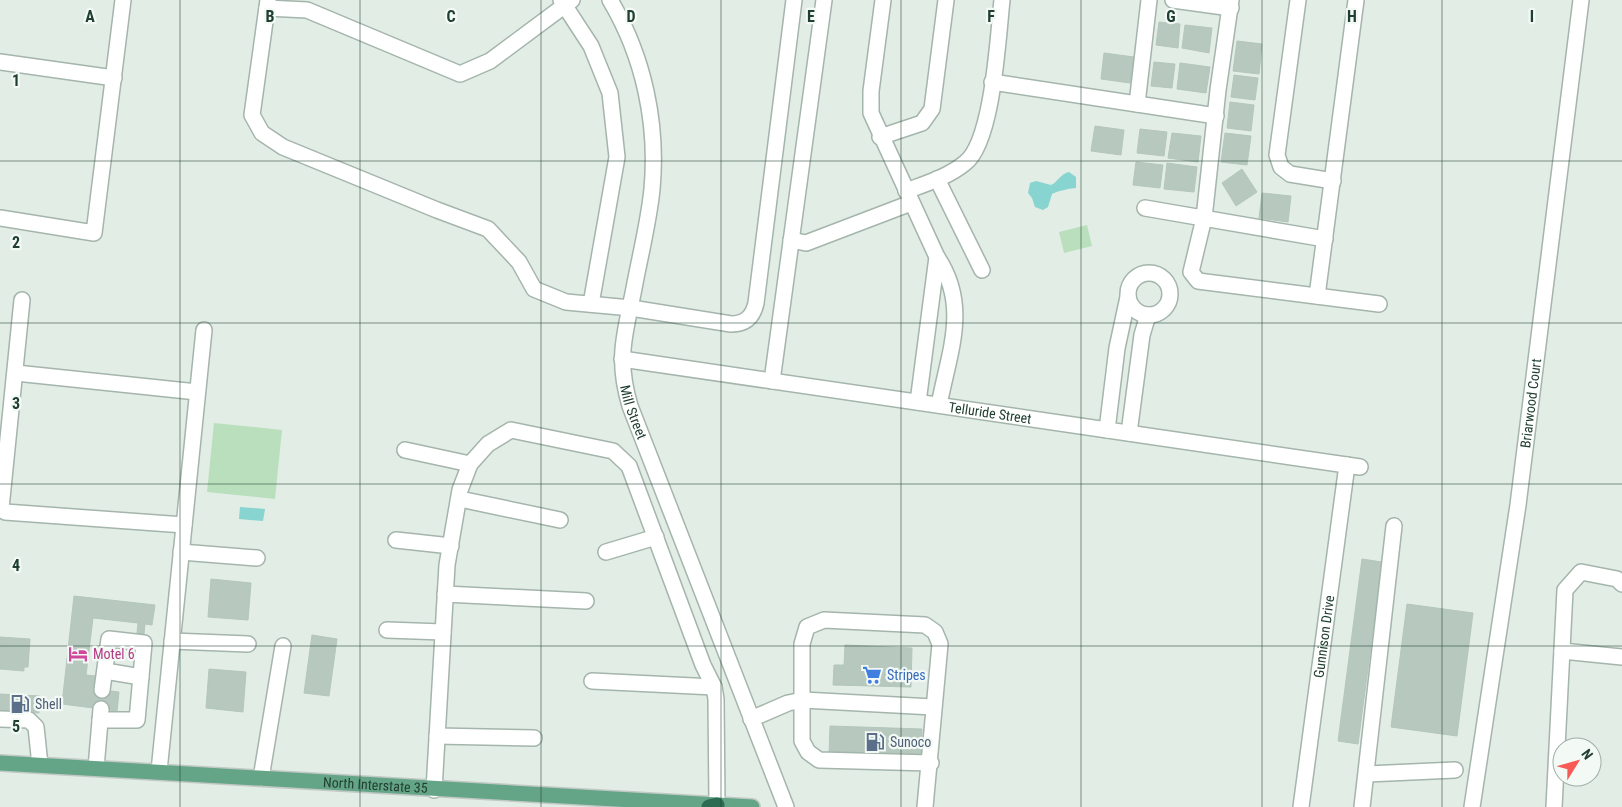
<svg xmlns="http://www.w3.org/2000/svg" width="1622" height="807" viewBox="0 0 1622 807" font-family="'Roboto Condensed',sans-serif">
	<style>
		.green { fill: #badfbc }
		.water { fill: #87d4d0 }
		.building { fill: #b7c8be; stroke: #b4c7bb }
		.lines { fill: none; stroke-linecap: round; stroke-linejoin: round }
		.minor-casing { stroke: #a4b5ac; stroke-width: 18 }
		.major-casing { stroke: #c1c9c5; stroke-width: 18 }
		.highway-casing { stroke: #c1c9c5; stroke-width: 18 }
		.minor { stroke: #fff; stroke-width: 15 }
		.major { stroke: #64a487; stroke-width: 15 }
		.highway { stroke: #2b6c52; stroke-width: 15 }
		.grid { fill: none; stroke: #213f31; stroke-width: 1; stroke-opacity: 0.55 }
		.labels { text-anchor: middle; stroke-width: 4.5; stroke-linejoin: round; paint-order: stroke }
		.street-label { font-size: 14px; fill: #213f31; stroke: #f3f9f5 }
		.hotel-label { font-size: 14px; fill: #b23c85; stroke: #f3f9f5; text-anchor: start }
		.shop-label { font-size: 14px; fill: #366cbe; stroke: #f3f9f5; text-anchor: start }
		.service-label { font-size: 14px; fill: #4e5e75; stroke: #f3f9f5; text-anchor: start }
		.grid-label { font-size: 16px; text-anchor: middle; font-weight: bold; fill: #213f31; stroke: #f3f9f5; stroke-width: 4.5; stroke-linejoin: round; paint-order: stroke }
	</style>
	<rect width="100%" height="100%" fill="#e2ede6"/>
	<g class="green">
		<path d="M1087 225 1092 246 1064 253 1059 232Z"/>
		<path d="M214 423 282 430 275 499 207 492Z"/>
	</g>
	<g class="water">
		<path d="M1069 172 1076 177V188C1072 188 1057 191 1052 194L1048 207 1043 210 1035 207 1032 198 1028 193 1030 183 1036 181 1051 185C1058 182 1060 174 1069 172Z"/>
		<path d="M240 507 265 509 263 521 239 519Z"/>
	</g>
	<g class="building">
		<path d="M1159 22 1180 24 1178 48 1156 45Z"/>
		<path d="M1185 25 1212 28 1209 53 1182 48Z"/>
		<path d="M1237 41 1262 44 1259 74 1233 71Z"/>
		<path d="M1104 53 1134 57 1130 83 1101 79Z"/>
		<path d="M1154 62 1175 64 1172 88 1151 86Z"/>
		<path d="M1180 63 1210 67 1206 93 1177 89Z"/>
		<path d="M1234 75 1258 78 1255 100 1231 97Z"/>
		<path d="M1230 102 1254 105 1251 131 1227 128Z"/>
		<path d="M1095 126 1124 130 1121 155 1091 151Z"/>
		<path d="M1140 129 1167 132 1164 156 1137 153Z"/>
		<path d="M1172 133 1201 136 1198 162 1168 158Z"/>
		<path d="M1225 133 1251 136 1247 165 1221 162Z"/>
		<path d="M1136 162 1163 165 1160 188 1133 185Z"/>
		<path d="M1167 163 1197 167 1194 192 1164 189Z"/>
		<path d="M1242 169 1257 192 1236 206 1222 183Z"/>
		<path d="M1262 193 1291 196 1288 222 1259 218Z"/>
		<path d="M1362 559 1382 562 1358 744 1338 741Z"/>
		<path d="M211 579 251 583 248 620 208 617Z"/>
		<path d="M74 596 155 605 152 625 145 624 144 634 137 633 138 623 93 618 86 675 96 676 95 689 119 692 117 711 62 704Z"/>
		<path d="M1407 604 1473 613 1457 736 1391 727Z"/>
		<path d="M312 635 337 639 329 696 304 693Z"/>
		<path d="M0 637 30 639 28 667H24V671L0 669Z"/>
		<path d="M845 645 912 648 911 687 833 685 834 665H844Z"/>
		<path d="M209 669 246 672 243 712 206 708Z"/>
		<path d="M0 694 40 696 39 713 0 711Z"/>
		<path d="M830 726 922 729 921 759 829 755Z"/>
	</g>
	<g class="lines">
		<g class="minor-casing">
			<g id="minor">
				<path d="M268 0 252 115 262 133 283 147 437 210 488 229 519 262 534 289 566 302 631 308 731 324C745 324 753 317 756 303L794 0"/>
				<path d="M561 0 591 46 610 93 617 157 591 304"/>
				<path id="s1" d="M610 0C644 57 658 124 652 189 649 220 641 252 635 283 626 332 615 355 630 406L786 807"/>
				<path d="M883 0 871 91V113L937 257C970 306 949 352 939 405"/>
				<path d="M1173 0 1231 8"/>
				<path d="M1231 0 1218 90 1204 218 1191 272 1198 281 1379 304"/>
				<path d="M1298 0 1277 155 1281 167 1290 174 1333 181"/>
				<path d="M267 8 307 10 460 74 490 61 572 0"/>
				<path d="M0 62 114 78"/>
				<path d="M992 82 1216 116"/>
				<path d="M1137 104 1149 0"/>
				<path d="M880 137 922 123 932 109 946 0"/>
				<path d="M937 179 982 270"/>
				<path d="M906 191C925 184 948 177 965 163 993 142 998 36 1002 0"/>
				<path d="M1145 208 1325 239"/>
				<path d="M0 218 94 233 123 0"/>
				<path d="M791 240 806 243 911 203"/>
				<circle cx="1149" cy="294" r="21"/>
				<path d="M1317 296 1356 0"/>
				<path d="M22 300 1 508 5 512 184 525"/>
				<path id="s2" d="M622 359 1360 467"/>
				<path d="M16 373 197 392"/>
				<path d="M772 381 824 0"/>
				<path d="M918 402 937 257"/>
				<path d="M1107 430 1117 348 1128 297"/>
				<path d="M1129 433 1142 335 1148 315"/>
				<path d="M405 450 470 464"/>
				<path d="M460 499 560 520"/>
				<path d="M396 540 451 546"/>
				<path d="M181 552 257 558"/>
				<path d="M606 552 656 537"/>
				<path d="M445 594 586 601"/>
				<path d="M387 630 443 632"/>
				<path d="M172 641 248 644"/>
				<path d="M1562 651 1622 657"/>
				<path d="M105 671 141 677"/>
				<path d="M592 681 714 687"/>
				<path d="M0 719 29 720 36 727 40 765"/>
				<path d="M751 719 788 703 803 700 933 707"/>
				<path d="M100 720H137L144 643 109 639 102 690"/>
				<path d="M437 736 534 738"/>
				<path d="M96 768 101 709"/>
				<path d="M159 771 204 330"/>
				<path d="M1367 774 1455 770"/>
				<path d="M261 778 283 646"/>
				<path d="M434 790 447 565 460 490 470 464 488 444 511 430 613 451 629 466 703 665 714 687 716 699 717 805"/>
				<path d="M925 807 940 644 935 632 925 625 824 620 807 627 802 644V741L808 752 819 760 931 763"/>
				<path id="s3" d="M1301 807 1347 465"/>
				<path d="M1362 807 1394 526"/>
				<path id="s4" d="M1472 807 1518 505 1581 0"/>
				<path d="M1554 807 1565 590 1581 572 1617 579 1622 584"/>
			</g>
		</g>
		<g class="major-casing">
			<g id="major">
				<path id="s5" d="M0 763 752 807"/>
			</g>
		</g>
		<g class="highway-casing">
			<path id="highway" d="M709 807 717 805"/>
		</g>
		<use href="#minor" class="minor"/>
		<use href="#major" class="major"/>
		<use href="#highway" class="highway"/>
	</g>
	<path class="grid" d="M180 0V807M360 0V807M541 0V807M721 0V807M901 0V807M1081 0V807M1262 0V807M1442 0V807M0 161H1622M0 323H1622M0 484H1622M0 646H1622"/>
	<defs>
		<g id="hotel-bare" transform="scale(1.5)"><path d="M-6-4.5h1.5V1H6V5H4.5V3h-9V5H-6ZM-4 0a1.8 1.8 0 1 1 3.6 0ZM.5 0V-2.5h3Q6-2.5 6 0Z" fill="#d1479c" stroke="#f3f9f5" stroke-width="2.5" paint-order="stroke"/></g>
		<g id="supermarket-bare" transform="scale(1.5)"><path d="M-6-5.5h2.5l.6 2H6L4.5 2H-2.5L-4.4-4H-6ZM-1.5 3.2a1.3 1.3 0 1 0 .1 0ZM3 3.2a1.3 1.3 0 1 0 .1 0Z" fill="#3f7fe0" stroke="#f3f9f5" stroke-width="2.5" paint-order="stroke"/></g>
		<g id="fuel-bare" transform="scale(1.5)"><path d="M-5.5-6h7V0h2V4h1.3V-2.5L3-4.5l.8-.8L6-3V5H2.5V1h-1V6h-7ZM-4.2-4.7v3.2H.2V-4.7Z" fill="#5c6f8a" stroke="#f3f9f5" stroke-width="2.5" paint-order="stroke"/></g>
	</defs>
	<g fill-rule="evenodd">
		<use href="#hotel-bare" x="78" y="654"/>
		<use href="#supermarket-bare" x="872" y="675"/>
		<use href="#fuel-bare" x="20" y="704"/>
		<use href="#fuel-bare" x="875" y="742"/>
	</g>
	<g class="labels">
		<g class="street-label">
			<text dy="5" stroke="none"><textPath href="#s4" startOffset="408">Briarwood Court</textPath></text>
			<text dy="5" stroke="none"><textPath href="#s1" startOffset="424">Mill Street</textPath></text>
			<text dy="5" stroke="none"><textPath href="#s2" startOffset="372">Telluride Street</textPath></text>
			<text dy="5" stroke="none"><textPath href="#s3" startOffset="172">Gunnison Drive</textPath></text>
			<text dy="5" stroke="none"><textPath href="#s5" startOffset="376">North Interstate 35</textPath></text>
		</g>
		<g class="hotel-label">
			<text x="93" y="659">Motel 6</text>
		</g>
		<g class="shop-label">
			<text x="887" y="680">Stripes</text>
		</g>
		<g class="service-label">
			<text x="35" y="709">Shell</text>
			<text x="890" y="747">Sunoco</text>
		</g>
	</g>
	<g class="grid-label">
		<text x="90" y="22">A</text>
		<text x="270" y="22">B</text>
		<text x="451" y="22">C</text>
		<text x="631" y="22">D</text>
		<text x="811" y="22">E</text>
		<text x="991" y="22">F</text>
		<text x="1171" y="22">G</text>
		<text x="1352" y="22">H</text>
		<text x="1532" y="22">I</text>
		<text x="16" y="86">1</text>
		<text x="16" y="248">2</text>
		<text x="16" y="409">3</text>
		<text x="16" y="571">4</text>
		<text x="16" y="732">5</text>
	</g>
	<g transform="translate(1577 762) rotate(53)"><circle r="24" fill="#f3f9f5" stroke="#9fafa7"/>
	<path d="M0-4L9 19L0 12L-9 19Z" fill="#f85b55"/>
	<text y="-8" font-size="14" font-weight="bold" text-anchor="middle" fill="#213f31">N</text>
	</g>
</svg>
